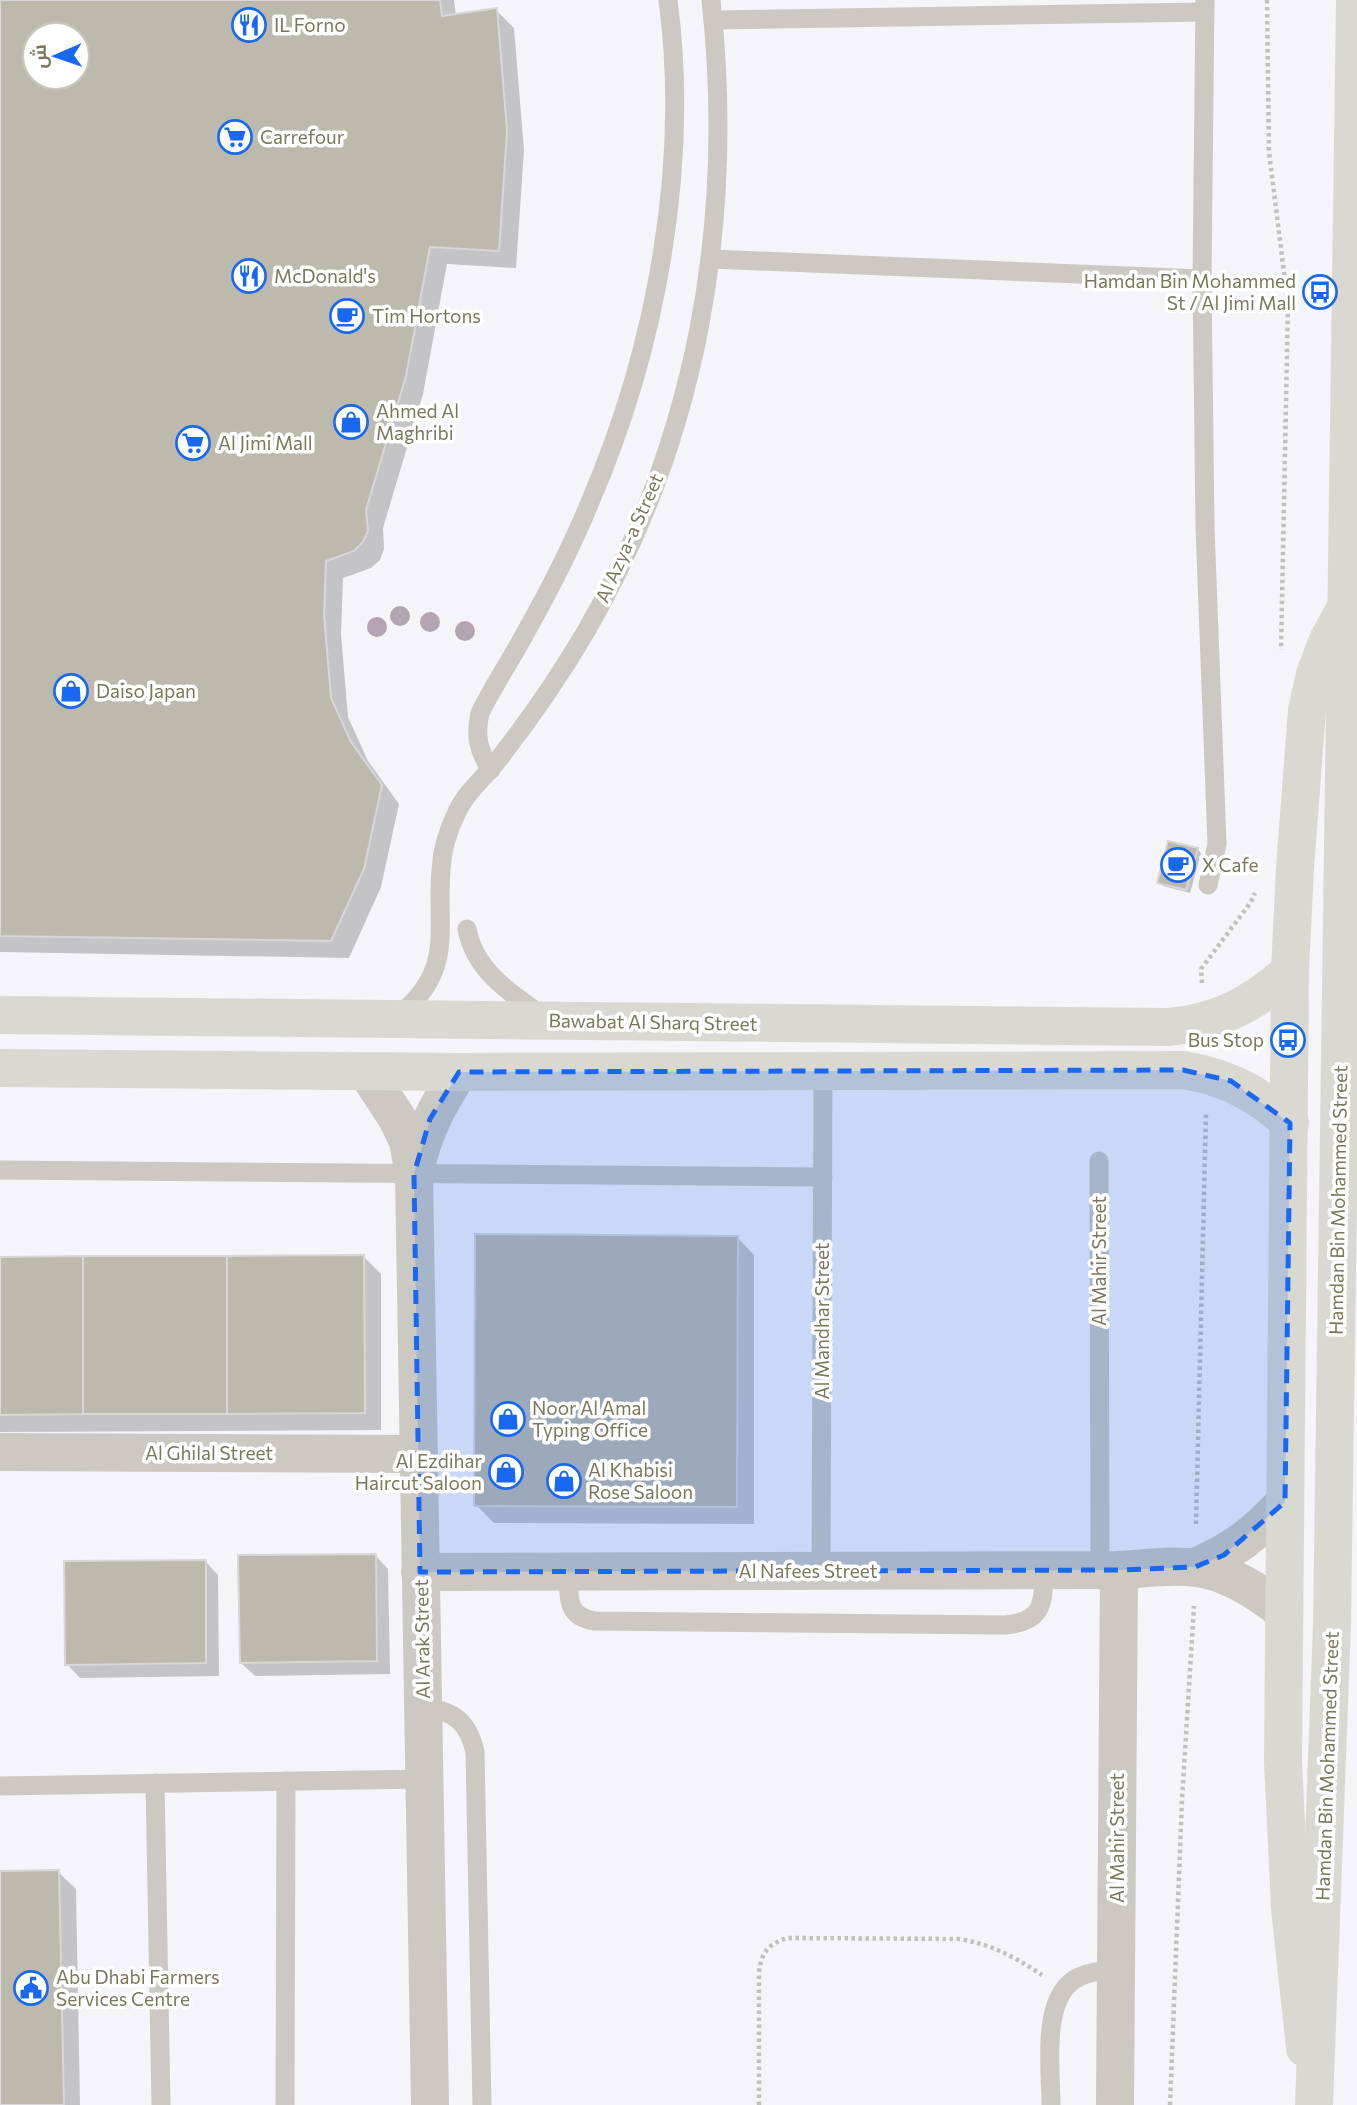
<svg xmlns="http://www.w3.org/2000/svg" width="1357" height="2105" viewBox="0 0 1357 2105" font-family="Commissioner,Cairo,sans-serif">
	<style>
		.shadow { fill: #0003; fill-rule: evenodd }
		.building { fill: #bcb9ad; stroke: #d8d6d9; stroke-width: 2; fill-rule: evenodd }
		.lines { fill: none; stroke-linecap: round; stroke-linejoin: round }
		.path { stroke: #c2c1bc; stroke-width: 4.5; stroke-dasharray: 3.5 3.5; stroke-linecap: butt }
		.lane { stroke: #cbc9c2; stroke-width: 19 }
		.street { stroke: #cbc9c2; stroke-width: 38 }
		.secondary { stroke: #dad9d1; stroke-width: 38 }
		.primary { stroke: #dad9d1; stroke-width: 38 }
		.tree { fill: #b4a4b2 }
		.marked { fill: #1968f2; fill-opacity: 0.2; stroke: #1968f2; stroke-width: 5; stroke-dasharray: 14 9; stroke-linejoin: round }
		.labels { text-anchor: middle; stroke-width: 7; stroke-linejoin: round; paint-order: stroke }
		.poi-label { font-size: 19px; fill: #7c775c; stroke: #fff; text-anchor: start }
		.street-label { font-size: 19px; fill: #7c775c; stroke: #fff }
	</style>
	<rect width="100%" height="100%" fill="#f5f4f8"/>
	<g class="shadow">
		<path d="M0 0H454L456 16 496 10 514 28 524 150 516 268 447 264 423 394 383 528 384 549 380 560 371 568 343 578 341 634 348 717 368 761 399 804 381 887 349 958 0 952ZM35 35H77V77H35Z"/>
		<path d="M1197 849 1201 853 1190 893 1163 886 1159 882Z"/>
		<path d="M737 1237 754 1255V1524L494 1523 476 1505Z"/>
		<path d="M363 1256 381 1274V1430L0 1432V1259Z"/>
		<path d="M375 1555 388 1569 390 1674 255 1676 241 1663Z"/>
		<path d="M205 1561 218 1575 219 1676 80 1678 67 1664Z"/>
		<path d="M0 1872H58L76 1889 80 2105H0Z"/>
	</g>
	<g class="building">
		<path d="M0 0H440L442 16 497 8 507 131 499 251 430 247 406 376 366 510 368 531 363 542 354 551 326 561 324 615 331 698 351 742 382 785 364 869 331 941 0 936ZM35 35H77V77H35Z"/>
		<path d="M1168 841 1198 848 1186 890 1157 883Z"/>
		<path d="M475 1234 738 1236 737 1507 474 1506Z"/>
		<path d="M364 1255 365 1413 227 1414V1256Z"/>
		<rect x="83" y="1256" width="144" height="158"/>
		<path d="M83 1256V1414L0 1415V1257Z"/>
		<path d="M376 1554 377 1661 240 1663 238 1555Z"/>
		<path d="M206 1560V1663L65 1665 64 1561Z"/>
		<path d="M59 1870 64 2105H0V1871Z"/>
	</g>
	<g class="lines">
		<g class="path">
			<path d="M1267 0 1269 152 1288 305 1281 650"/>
			<path d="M1202 983 1201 969 1251 902 1255 893"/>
			<path d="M1196 1524 1206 1113"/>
			<path d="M759 2105V1973C761 1953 768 1943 788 1938L959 1939C991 1944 1015 1957 1042 1975"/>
			<path d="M1170 2105 1182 1800 1194 1606"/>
		</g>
		<g class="lane">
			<path d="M1205 0 1202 279 1205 527 1217 844 1208 885"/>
			<path d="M713 20 1204 12"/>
			<path d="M711 259 1202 279"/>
			<path d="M491 770C478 751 475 735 480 713 494 685 512 658 527 630 550 589 572 546 590 502 656 349 690 166 668 0"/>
			<path d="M467 929C475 971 510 993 543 1016"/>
			<path d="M399 1015C455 970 436 931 441 870 442 849 448 830 457 812 466 792 485 777 498 760 530 719 559 677 585 633 698 439 735 221 711 0"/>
			<path d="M1099 1161 1100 1571"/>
			<path d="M0 1170 823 1177"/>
			<path d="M569 1571C569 1596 565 1617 595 1621L1006 1625C1044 1621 1043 1603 1044 1571"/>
			<path d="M821 1571 823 1071"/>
			<path d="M423 1707C454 1711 468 1721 475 1752L482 2105"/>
			<path d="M155 1783 161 2105"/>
			<path d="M0 1786 424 1779"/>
			<path d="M285 2105 286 1781"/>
			<path d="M1051 2105C1051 2069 1040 1995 1079 1977 1091 1971 1103 1971 1116 1970"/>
		</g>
		<g class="street">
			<path d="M367 1072 397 1118 408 1141 414 1174 430 2105"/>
			<path d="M415 1172C423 1132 437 1106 459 1072"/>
			<path d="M0 1452 419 1454"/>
			<path d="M1195 1567C1234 1551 1256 1533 1285 1502"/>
			<path d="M420 1572 1119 1570C1142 1569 1173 1564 1196 1568 1229 1572 1259 1592 1284 1612"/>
			<path d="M1115 2105 1119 1570"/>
		</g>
		<g class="secondary">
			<path d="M0 1015 1168 1027C1217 1023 1254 1004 1290 971"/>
			<path d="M0 1068 459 1072 1183 1070C1226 1077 1258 1093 1290 1123"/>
			<path d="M1305 2048 1290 1908 1283 1761 1290 971 1295 868 1307 710 1315 674 1328 640 1346 607"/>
		</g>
		<path class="primary" d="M1314 2105 1332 1624 1355 0"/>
	</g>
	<g class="tree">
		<circle cx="400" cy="616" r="10"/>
		<circle cx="430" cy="622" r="10"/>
		<circle cx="377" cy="627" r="10"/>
		<circle cx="465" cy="631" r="10"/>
	</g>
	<path class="marked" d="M1183 1070 1231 1081 1290 1123 1285 1502 1224 1555 1195 1567 1119 1570 420 1572 414 1174 430 1119 459 1072Z"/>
	<defs>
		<g id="restaurant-ring" transform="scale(1.75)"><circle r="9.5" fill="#fff" stroke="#1968f2" stroke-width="1.5"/><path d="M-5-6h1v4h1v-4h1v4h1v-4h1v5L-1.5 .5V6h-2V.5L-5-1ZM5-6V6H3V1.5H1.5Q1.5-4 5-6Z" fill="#1968f2"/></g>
		<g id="supermarket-ring" transform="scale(1.75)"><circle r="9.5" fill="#fff" stroke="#1968f2" stroke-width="1.5"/><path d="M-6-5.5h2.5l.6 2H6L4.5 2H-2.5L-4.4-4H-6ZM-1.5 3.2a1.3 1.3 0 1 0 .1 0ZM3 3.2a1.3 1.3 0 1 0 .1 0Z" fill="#1968f2"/></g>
		<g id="bus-ring" transform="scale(1.75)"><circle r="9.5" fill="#fff" stroke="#1968f2" stroke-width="1.5"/><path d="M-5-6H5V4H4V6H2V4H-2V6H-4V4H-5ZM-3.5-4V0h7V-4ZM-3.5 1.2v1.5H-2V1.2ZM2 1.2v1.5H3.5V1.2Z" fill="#1968f2"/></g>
		<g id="cafe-ring" transform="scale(1.75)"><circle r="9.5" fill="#fff" stroke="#1968f2" stroke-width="1.5"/><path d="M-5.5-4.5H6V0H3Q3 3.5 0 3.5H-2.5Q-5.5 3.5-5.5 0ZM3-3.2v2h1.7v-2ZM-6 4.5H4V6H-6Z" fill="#1968f2"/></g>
		<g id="shop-ring" transform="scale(1.75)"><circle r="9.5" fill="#fff" stroke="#1968f2" stroke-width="1.5"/><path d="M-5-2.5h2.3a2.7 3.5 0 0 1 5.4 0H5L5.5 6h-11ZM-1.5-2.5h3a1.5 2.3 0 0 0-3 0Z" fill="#1968f2"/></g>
		<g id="civic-ring" transform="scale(1.75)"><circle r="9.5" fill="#fff" stroke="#1968f2" stroke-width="1.5"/><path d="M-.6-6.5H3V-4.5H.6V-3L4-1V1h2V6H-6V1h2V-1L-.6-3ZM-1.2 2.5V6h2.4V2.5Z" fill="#1968f2"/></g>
	</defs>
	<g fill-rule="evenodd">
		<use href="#restaurant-ring" x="249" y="25"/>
		<use href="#supermarket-ring" x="235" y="137"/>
		<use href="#restaurant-ring" x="249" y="276"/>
		<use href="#bus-ring" x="1320" y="292"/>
		<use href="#cafe-ring" x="347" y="316"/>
		<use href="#shop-ring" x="351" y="422"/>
		<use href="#supermarket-ring" x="193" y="443"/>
		<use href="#shop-ring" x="71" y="691"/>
		<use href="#cafe-ring" x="1178" y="865"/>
		<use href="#bus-ring" x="1288" y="1040"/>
		<use href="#shop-ring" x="508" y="1419"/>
		<use href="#shop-ring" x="506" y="1472"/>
		<use href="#shop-ring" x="564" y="1481"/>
		<use href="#civic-ring" x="31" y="1988"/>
	</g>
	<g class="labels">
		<g class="poi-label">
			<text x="274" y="32">IL Forno</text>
			<text x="260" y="144">Carrefour</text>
			<text x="274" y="283">McDonald's</text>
			<text x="1296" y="288" text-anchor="end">Hamdan Bin Mohammed<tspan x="1296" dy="22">St / Al Jimi Mall</tspan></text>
			<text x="372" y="323">Tim Hortons</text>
			<text x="376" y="418">Ahmed Al<tspan x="376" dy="22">Maghribi</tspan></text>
			<text x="218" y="450">Al Jimi Mall</text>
			<text x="96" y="698">Daiso Japan</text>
			<text x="1202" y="872">X Cafe</text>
			<text x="1264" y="1047" text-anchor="end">Bus Stop</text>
			<text x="532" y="1415">Noor Al Amal<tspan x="532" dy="22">Typing Office</tspan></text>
			<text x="482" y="1468" text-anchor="end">Al Ezdihar<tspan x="482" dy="22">Haircut Saloon</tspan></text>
			<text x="588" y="1477">Al Khabisi<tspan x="588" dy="22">Rose Saloon</tspan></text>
			<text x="56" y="1984">Abu Dhabi Farmers<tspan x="56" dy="22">Services Centre</tspan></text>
		</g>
		<g class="street-label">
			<text transform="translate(629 538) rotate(-66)" y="7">Al Azya-a Street</text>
			<text transform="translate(653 1022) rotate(1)" y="7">Bawabat Al Sharq Street</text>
			<text transform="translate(1338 1200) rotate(-89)" y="7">Hamdan Bin Mohammed Street</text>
			<text transform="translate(1099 1261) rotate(-90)" y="7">Al Mahir Street</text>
			<text transform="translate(822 1321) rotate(-90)" y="7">Al Mandhar Street</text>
			<text x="209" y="1460">Al Ghilal Street</text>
			<text x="808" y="1578">Al Nafees Street</text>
			<text transform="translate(422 1639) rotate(-91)" y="7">Al Arak Street</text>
			<text transform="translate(1327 1766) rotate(-88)" y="7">Hamdan Bin Mohammed Street</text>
			<text transform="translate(1117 1838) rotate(-90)" y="7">Al Mahir Street</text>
		</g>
	</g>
	<g transform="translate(56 56) rotate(268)"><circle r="33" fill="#ffffff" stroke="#cbc9be" stroke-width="2"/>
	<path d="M0-5L12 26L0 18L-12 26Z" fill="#1968f2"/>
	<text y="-10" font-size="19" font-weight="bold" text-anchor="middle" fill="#7c775c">ش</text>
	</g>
</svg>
